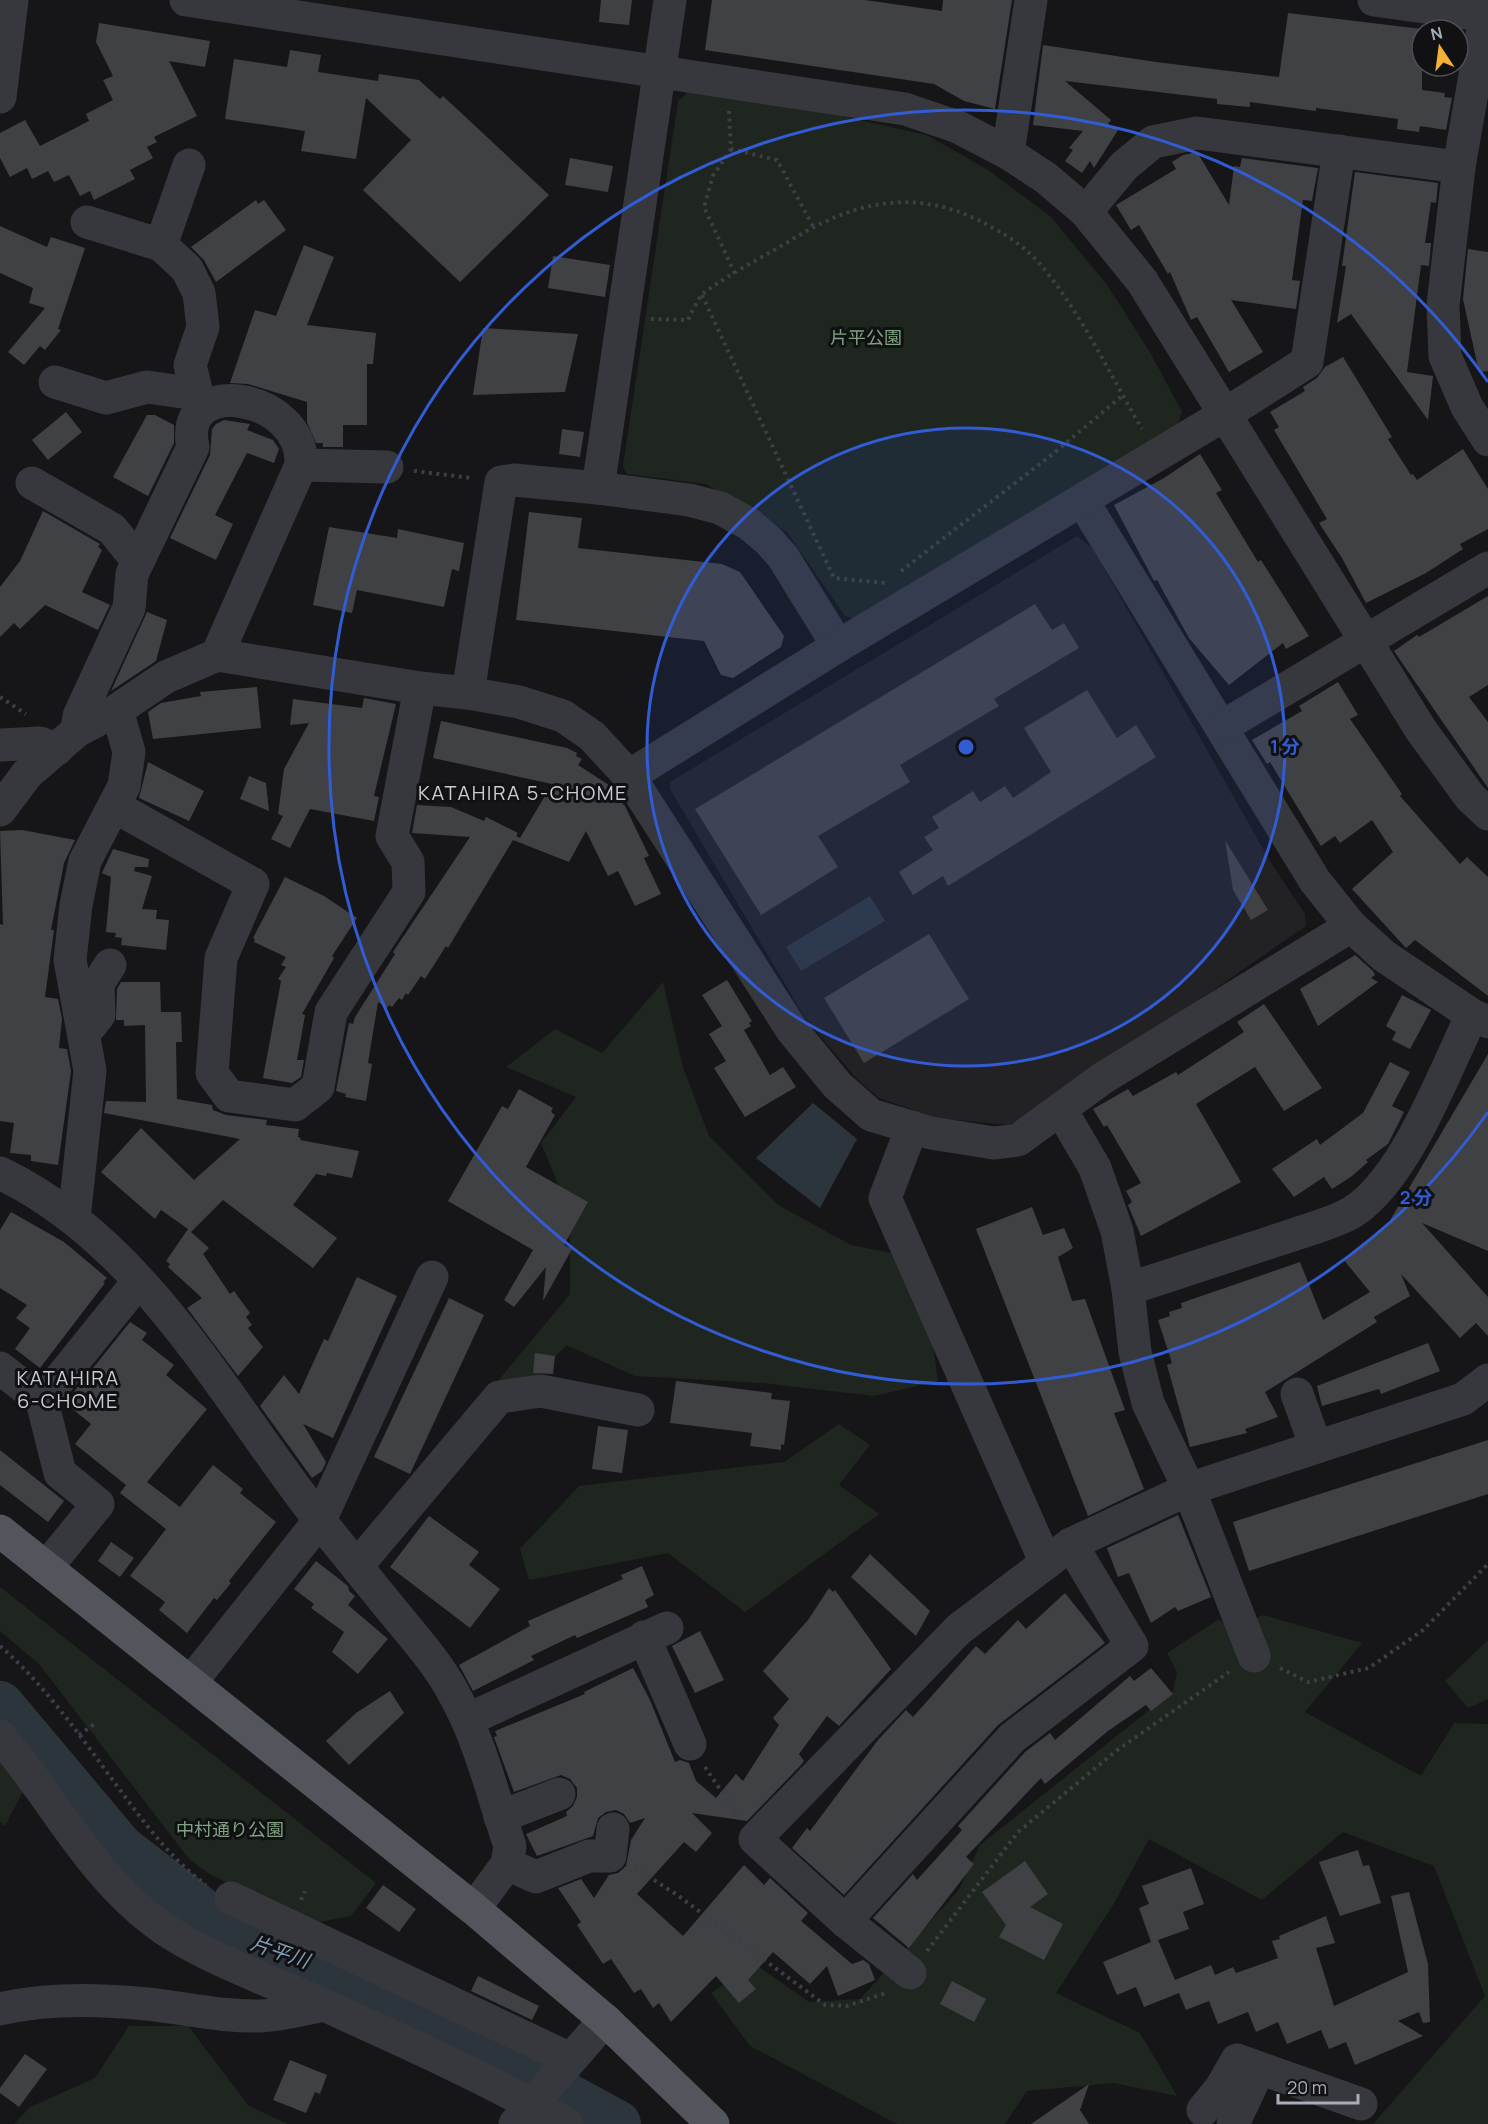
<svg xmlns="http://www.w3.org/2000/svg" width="1488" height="2124" viewBox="0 0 1488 2124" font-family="Manrope,'Noto Sans JP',sans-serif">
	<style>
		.built { fill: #222225 }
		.green { fill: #1e261f }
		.water { fill: #2c353c }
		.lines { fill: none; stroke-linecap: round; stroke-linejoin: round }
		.river { stroke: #2c353c; stroke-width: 48 }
		.building { fill: #404145 }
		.path { stroke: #3d3f44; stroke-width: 4; stroke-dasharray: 3 4.5; stroke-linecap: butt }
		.minor { stroke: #37383d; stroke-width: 33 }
		.major { stroke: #53555c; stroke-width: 33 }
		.ring { fill: none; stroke: #325cd3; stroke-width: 3 }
		.labels { text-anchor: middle; stroke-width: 6; stroke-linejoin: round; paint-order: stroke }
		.park-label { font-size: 18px; fill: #7fa381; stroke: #111113 }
		.neighbourhood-label { font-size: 20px; letter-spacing: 1.5px; fill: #c9ccd4; stroke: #111113 }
		.water-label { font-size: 20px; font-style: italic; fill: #7f9bb3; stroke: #111113 }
		.centre { fill: #325cd3; stroke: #111113; stroke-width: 3 }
		.ring-label { font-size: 18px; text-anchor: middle; font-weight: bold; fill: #325cd3; stroke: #111113; stroke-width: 6; stroke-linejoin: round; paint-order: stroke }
	</style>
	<rect width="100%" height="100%" fill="#161618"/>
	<path class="built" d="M1077 536 1093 549 1270 861 1305 914 1306 926 1057 1098 1009 1125 937 1118 879 1098 857 1079 805 1018 670 789V782Z"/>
	<g class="green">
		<path d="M689 91 783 103 927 135 988 170 1050 216 1108 286 1151 354 1182 412 1178 424 855 619 845 616 786 531 706 484 627 474 623 466 678 101Z"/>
		<path d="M663 982 683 1067 709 1136 778 1205 851 1245 921 1259 938 1381 874 1396 762 1383 635 1376 566 1345 520 1395 497 1382 570 1294V1213L541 1143 576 1097 506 1067 555 1029 602 1053Z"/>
		<path d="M839 1424 870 1445 839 1485 879 1514 745 1612 668 1553 529 1580 520 1549 579 1486 784 1462Z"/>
		<path d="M0 1587 376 1883 351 1916 315 1923 211 1875 189 1859 39 1664 0 1631Z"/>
		<path d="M1263 1615 1362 1643 1305 1712 1421 1776 1454 1723 1488 1724V2124H1373L1485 1996 1434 1866 1343 1832 1262 1900 1149 1839 1113 1905 1056 1993 1140 2033 1177 2096 1114 2083 1027 2091 1005 2124H897L750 2046 711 1993 755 1964 809 2002 860 1999 958 1891 980 1845 1173 1691 1177 1672 1167 1653 1219 1619 1228 1628Z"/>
		<path d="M1488 1640V1699L1468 1708 1445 1681Z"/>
		<path d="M0 1756 23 1791 5 1826 0 1822Z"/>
		<path d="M129 2026H188L249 2106 288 2124H14L30 2107 95 2078Z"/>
	</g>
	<g class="water">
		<path d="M870 896 885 921 801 971 786 947Z"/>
		<path d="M813 1103 857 1139 820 1208 756 1158Z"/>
	</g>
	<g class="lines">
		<path class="river" d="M0 1705 120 1848 232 1935 337 1972 617 2124"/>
	</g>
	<g class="building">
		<path d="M601 0H632L629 25 599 22Z"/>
		<path d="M712 0H865L942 11 943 0H1012L995 109 964 101 934 84 705 50Z"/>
		<path d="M1288 13 1422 29V90L1445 93 1444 97 1452 98 1446 130 1420 126 1419 132 1397 129 1398 119 1316 108V111L1250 102V107L1217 104V99L1065 81 1111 120 1108 124 1118 130 1094 168 1090 161 1082 173 1065 161 1073 150 1069 148 1083 131 1033 125 1043 45 1156 62 1279 77Z"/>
		<path d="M99 23 210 41 205 67 169 61 197 116 154 137 157 142 147 147 153 158 130 170 135 179 94 200 90 191 80 196 69 175 54 182 48 171 32 179 27 168 10 177 0 158V133L25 120 40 146 89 121 86 114 113 100 103 80 113 76 96 42Z"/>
		<path d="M290 50 321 55 318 72 378 81 379 74 419 80 440 99 443 96 549 195 460 282 363 190 411 140 366 98 356 159 301 151 305 131 225 119 234 59 287 67Z"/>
		<path d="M1197 152 1229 205 1234 166 1240 167 1242 158 1318 168 1312 201 1303 200 1292 280 1300 281 1296 309 1231 300 1263 352 1229 372 1197 317 1191 320 1170 272 1168 274 1139 225 1131 230 1116 205 1176 169 1172 162 1183 155Z"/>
		<path d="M570 158 613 166 608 192 565 185Z"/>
		<path d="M1355 172 1438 183 1436 203 1431 202 1425 243H1431L1429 266 1421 265 1407 372 1433 376 1428 420 1351 314 1337 323 1346 266H1342Z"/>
		<path d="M256 200 258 204 264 200 286 230 216 282 204 260 191 247Z"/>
		<path d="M0 226 47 247 51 237 85 248 58 329 61 330 45 350 40 346 24 365 8 352 45 308 29 303 33 288 0 273Z"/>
		<path d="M304 245 334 257 307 325 376 333 373 364H367V425H343V447H323V443H316L307 422V402L248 384 230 383 255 310 276 316Z"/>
		<path d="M1468 249 1488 252V371L1479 372 1463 299Z"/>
		<path d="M553 256 610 265 605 297 548 288Z"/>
		<path d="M483 328 578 334 565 392 473 395Z"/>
		<path d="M1343 357 1392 437 1388 439 1411 475 1413 474 1417 480 1463 449 1488 489V529L1460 544 1463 549 1426 573 1366 603 1342 558 1319 523 1327 519 1274 430 1279 427 1270 412 1305 391 1303 387 1317 378 1325 367Z"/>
		<path d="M66 412 82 432 48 460 32 440Z"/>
		<path d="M147 415H155L174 425V443L148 496 113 477Z"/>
		<path d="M224 420 250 424 247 430 273 440 279 449 274 463 247 453 215 515 233 524 216 560 170 538 210 455 212 429 216 424Z"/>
		<path d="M562 429 584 432 580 457 559 454Z"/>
		<path d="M1200 454 1222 490 1216 493 1258 562 1261 560 1309 636 1286 649 1283 643 1229 685 1189 638 1157 580 1154 581 1114 505 1164 478Z"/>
		<path d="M43 511 100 544 98 547 102 550 82 592 110 605 98 630 45 605 20 629 14 623 0 637V587L20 561Z"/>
		<path d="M529 512 582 518 578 548 722 564 740 572 784 636 781 647 733 678 721 675 704 641 516 620Z"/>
		<path d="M329 527 397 538 398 529 464 543 459 571 452 569 444 607 357 590 352 613 313 605Z"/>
		<path d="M1488 596V685L1469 697 1488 722V788L1394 651 1417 635 1419 637Z"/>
		<path d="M1035 604 1052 630 1064 623 1079 648 994 699 999 706 900 765 910 782 818 836 838 867 761 915 695 809Z"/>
		<path d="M147 612 167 620 156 661 111 691Z"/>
		<path d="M1338 682 1358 715 1350 719 1402 794 1400 796 1460 864 1467 857 1488 877V996L1415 940 1406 948 1352 889 1393 852 1372 820 1340 843 1335 836 1321 846 1270 762 1267 764 1252 740 1302 711 1299 706Z"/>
		<path d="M257 687 261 728 153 739 148 712 161 703 201 696 200 692Z"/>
		<path d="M1087 690 1117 738 1136 725 1156 757 948 886 943 876 913 895 899 872 933 850 924 837 939 828 932 817 973 791 980 802 1005 786 1013 798 1051 772 1024 728Z"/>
		<path d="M364 698 396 704 374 796 379 797 374 821 310 809 290 848 271 839 283 816 278 814 284 769 309 723 290 725 293 699 362 708Z"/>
		<path d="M441 721 567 748 577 753 576 756 582 759 578 765 615 789 612 793 625 806 649 856 644 858 661 894 635 906 618 871 608 876 586 831 569 862 513 840 448 948 446 946 425 979 421 976 408 995 406 993 402 1000 399 998 392 1007 389 1005 387 1008 378 1002 368 1063 372 1064 366 1101 345 1097 346 1094 336 1091 349 1023 353 1024 355 1017 395 954 393 952 470 837 412 833 417 805 451 807 484 821 486 817 518 833 516 836 520 838 552 784 433 758Z"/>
		<path d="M148 762 204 791 189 821 139 798Z"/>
		<path d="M249 776 266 783 269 811 240 799Z"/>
		<path d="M22 830 75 840 64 863 51 930H54L45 997 58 999 62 1019 59 1048 67 1049 71 1071 58 1165 31 1161V1155L10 1153 14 1123 0 1121V924L3 925 0 831Z"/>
		<path d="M1225 840 1268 910 1251 920 1233 890Z"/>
		<path d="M113 849 149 859 148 867H135L134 871 152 876 142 909 157 910 156 919 169 920 166 950 121 945 122 938 115 937 116 933 106 932 111 877 102 873Z"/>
		<path d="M285 877 324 896 357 918 332 956 334 958 302 1014 305 1015 297 1060H304L301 1077 292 1083 263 1078 281 981 278 979 286 967 281 965 286 957 254 942 255 939 253 938Z"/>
		<path d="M929 934 969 999 864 1063 824 998Z"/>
		<path d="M1355 955 1373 971 1375 975 1371 978 1378 982 1318 1026 1300 989Z"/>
		<path d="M727 980 752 1021 749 1023 751 1026 744 1030 770 1075 783 1067 796 1087 745 1117 714 1068 726 1061 709 1034 722 1026 702 995Z"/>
		<path d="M121 982H160L161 1012H181L182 1042H176L177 1099 212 1105 213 1110 226 1115 267 1120 266 1125 299 1129 298 1137 301 1138 300 1140 359 1151 352 1178 327 1173 326 1176 316 1174 293 1205 337 1238 313 1268 223 1200 191 1232 209 1248 203 1254 230 1294 234 1291 250 1313 246 1317 252 1325 248 1328 263 1347 238 1376 187 1308 202 1298 168 1267 170 1264 166 1261 188 1229 161 1210 155 1219 101 1172 141 1128 194 1180 240 1139 104 1113 106 1101 146 1102 145 1025 124 1026V1020H116L117 989Z"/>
		<path d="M1402 995 1431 1010 1410 1049 1392 1040 1396 1032 1386 1026Z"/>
		<path d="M1264 1004 1322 1088 1284 1111 1255 1067 1196 1104 1241 1182 1141 1236 1128 1205 1132 1202 1126 1191 1141 1183 1107 1125 1104 1127 1093 1109 1128 1089 1133 1096 1176 1072 1178 1075 1244 1032 1237 1022Z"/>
		<path d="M1488 1054V1251L1422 1223 1488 1297V1336L1476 1323 1460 1338 1401 1274 1410 1296 1374 1317 1377 1322 1265 1392 1278 1417 1245 1429 1247 1433 1190 1447 1167 1365 1172 1363 1158 1320 1170 1316 1169 1312 1182 1308 1181 1303 1300 1262 1323 1320 1370 1292 1343 1259 1389 1222Z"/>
		<path d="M1390 1062 1410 1072 1392 1106 1404 1112 1388 1144 1366 1160 1368 1162 1352 1176 1332 1189 1324 1177 1294 1197 1272 1169 1317 1139 1320 1145 1363 1113Z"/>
		<path d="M519 1089 553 1108 551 1112 555 1115 526 1167 588 1202 564 1245 572 1249 543 1301 546 1267 514 1307 504 1300 533 1250 448 1201 502 1106 508 1109Z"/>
		<path d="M1032 1207 1043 1235 1064 1228 1073 1248 1058 1257 1072 1301 1085 1299 1125 1410 1114 1413 1144 1489 1088 1516 976 1229Z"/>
		<path d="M11 1212 64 1242 107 1278 103 1282 105 1283 40 1368 15 1349 30 1328 16 1318 27 1305 0 1288V1230Z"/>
		<path d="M357 1277 397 1296 333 1438 303 1424 326 1462 322 1471 312 1478 260 1406 284 1375 299 1394 324 1339 328 1341Z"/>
		<path d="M449 1298 484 1315 410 1474 374 1457Z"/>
		<path d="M130 1322 147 1333 142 1340 174 1365 166 1375 207 1409 147 1482 180 1507 213 1465 243 1489 240 1493 276 1522 229 1581 231 1583 217 1600 214 1598 187 1633 159 1610 165 1602 130 1576 166 1529 120 1493 126 1485 75 1444 91 1424 65 1403Z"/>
		<path d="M1428 1343 1440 1371 1381 1394 1379 1389 1322 1406 1317 1386Z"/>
		<path d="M535 1353 555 1356 553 1374 533 1373Z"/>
		<path d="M676 1381 772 1393 771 1399 790 1401 784 1445 781 1444V1450L750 1446 752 1433 670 1423Z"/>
		<path d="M598 1426 628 1430 622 1473 592 1469Z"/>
		<path d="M1488 1440V1494L1249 1571 1233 1522Z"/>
		<path d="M0 1450 64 1501 48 1522 0 1485Z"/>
		<path d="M1178 1515 1211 1597 1178 1611 1175 1607 1151 1623 1129 1573 1118 1577 1107 1548Z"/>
		<path d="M429 1516 479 1552 469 1565 500 1589 470 1628 390 1567Z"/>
		<path d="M111 1542 134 1558 120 1577 98 1561Z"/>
		<path d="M870 1554 930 1611 916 1636 851 1577Z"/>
		<path d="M316 1561 348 1586 349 1591 355 1596 348 1605 388 1639 358 1674 332 1652 344 1632 311 1608 314 1604 294 1589Z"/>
		<path d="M642 1566 654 1595 645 1600 648 1607 577 1638 575 1635 531 1656 534 1660 473 1691 459 1665 530 1626 528 1621 623 1579 621 1575Z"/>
		<path d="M829 1588 833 1592 835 1590 891 1669 839 1726 827 1716 799 1754 804 1761 801 1765 747 1821 692 1813 712 1833 696 1852 684 1842 637 1894 683 1936 744 1865 764 1885 770 1878 808 1913 801 1921 852 1964 863 1960 869 1964 875 1980 838 1996 827 1966 810 1984 773 1952 748 1980 756 1989 739 2003 716 1976 671 2022 659 2003 653 2008 641 1989 634 1993 611 1959 603 1964 577 1925 581 1922 558 1888 581 1879 594 1898 609 1875 618 1873 626 1866 631 1840 645 1818 630 1823 624 1814 616 1810 606 1812 598 1818 593 1836 537 1856 526 1834 567 1816 566 1812 573 1806 577 1797V1788L570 1779 561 1775 514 1792 494 1737 497 1736 495 1731 585 1694 584 1692 633 1668 650 1700 675 1762 680 1760 689 1763 696 1781 716 1798 736 1774 743 1781 779 1725 773 1718 789 1699 763 1671 808 1620Z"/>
		<path d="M1065 1593 1105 1643 998 1725 844 1895 792 1848 807 1828 810 1831 878 1740 906 1710 913 1717 976 1646 985 1654 1018 1620 1026 1629Z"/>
		<path d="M700 1631 724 1680 695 1693 672 1646Z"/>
		<path d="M1151 1668 1173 1694 1151 1711 1146 1705 1108 1731 1045 1784 1041 1778 966 1857 974 1864 909 1948 873 1918 913 1874 917 1880 962 1830 958 1826 1025 1752 1050 1733 1055 1740 1130 1676 1134 1681Z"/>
		<path d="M390 1691 404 1713 349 1765 326 1741 356 1713Z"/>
		<path d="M1358 1850 1363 1866 1369 1865 1381 1903 1340 1916 1319 1862Z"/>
		<path d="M1025 1861 1048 1894 1030 1907 1063 1924 1044 1960 999 1937 1006 1925 982 1892Z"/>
		<path d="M1191 1868 1204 1904 1183 1912 1189 1929 1158 1940 1175 1980 1211 1965 1215 1975 1233 1967 1236 1973 1278 1958 1272 1941 1280 1939 1279 1936 1326 1916 1335 1943 1316 1948 1334 2006 1408 1972 1391 1896 1409 1892 1428 1964 1430 2022 1423 2023 1419 2012 1398 2021 1423 2036 1355 2065 1346 2042 1329 2049 1321 2030 1287 2044 1278 2022 1256 2032 1248 2012 1218 2024 1209 2001 1186 2010 1179 1993 1144 2007 1136 1987 1117 1995 1103 1962 1151 1942 1139 1908 1149 1904 1142 1886Z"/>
		<path d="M383 1885 416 1909 399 1932 366 1908Z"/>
		<path d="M478 1976 539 2006 532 2020 471 1991Z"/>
		<path d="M952 1981 986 1999 974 2022 940 2004Z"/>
		<path d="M25 2054 47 2069 19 2107 0 2093V2088Z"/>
		<path d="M290 2060 327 2075 320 2094 315 2092 306 2113 273 2100Z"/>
		<path d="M1089 2084 1080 2110 1089 2124H1031Z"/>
	</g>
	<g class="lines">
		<g class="path">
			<path d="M729 111 731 149 777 160 813 226"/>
			<path d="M731 149 713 176 704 207 735 274"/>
			<path d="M702 295 834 578 886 583"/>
			<path d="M651 319 688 320C692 312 696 303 701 296 709 285 777 249 793 239 860 198 923 187 993 228 1011 238 1026 248 1039 263 1079 309 1111 376 1142 429"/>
			<path d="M414 471 472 478"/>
			<path d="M901 571 1054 453 1122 396"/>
			<path d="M0 697 26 714"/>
			<path d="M0 1646C47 1687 83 1740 120 1790 146 1825 171 1859 206 1885"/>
			<path d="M1280 1668 1308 1682 1369 1668 1423 1630 1488 1564"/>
			<path d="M79 1735 96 1723"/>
			<path d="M705 1767 737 1815"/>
			<path d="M635 1868 676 1894 825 2005 847 2006 886 1993"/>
			<path d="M301 1900 305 1891"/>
			<path d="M927 1951 1018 1832 1116 1751 1229 1672"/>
		</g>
		<g class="minor">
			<path d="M186 0 905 109 958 127 1008 153 1046 178 1086 212 1142 281 1421 730 1470 797 1488 814"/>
			<path d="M1374 0 1488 16"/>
			<path d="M1488 1 1459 167 1443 305 1445 356 1467 407 1488 440"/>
			<path d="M0 97 12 0"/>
			<path d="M1008 153 1031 0"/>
			<path d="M1086 212 1124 166 1153 142 1197 133 1459 167"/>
			<path d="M87 222 161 245 187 269 199 293 203 327 190 365 201 410"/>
			<path d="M161 245 189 165"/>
			<path d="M55 382 106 398 147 387 197 394"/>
			<path d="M301 465 387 467"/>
			<path d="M32 483 112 529 138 561"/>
			<path d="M598 488 670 0"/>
			<path d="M1082 500 1315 881 1351 926 1384 956 1472 1015 1488 1022"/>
			<path d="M468 693 501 482 514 480 598 488 689 500 720 508 749 524 769 541 783 557 838 646"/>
			<path d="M1222 727 1488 568"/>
			<path d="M77 731 79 716 129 608 132 574 193 447C176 373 305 394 301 465L217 655"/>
			<path d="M0 745 40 743 57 749"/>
			<path d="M629 776 838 646 1224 415 1307 362 1339 151"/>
			<path d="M114 806 253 884 221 958 212 1073 229 1096 295 1105 318 1087 331 1012 409 892 408 862 392 836 420 688"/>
			<path d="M0 810 27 774 77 731 117 710 166 677 217 655 420 688 468 693 519 702 563 716 592 736 629 776 792 1030 837 1085 871 1115 931 1133 994 1143 1018 1140 1103 1078 1351 926"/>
			<path d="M90 1026 99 1015 98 984 110 965"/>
			<path d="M1061 1110 1095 1168 1117 1231 1128 1289 1135 1352 1148 1403 1189 1489 1254 1656"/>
			<path d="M912 1127 885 1198 1046 1563"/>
			<path d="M0 1173C146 1243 225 1400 321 1522 347 1555 374 1588 401 1621 420 1644 440 1667 454 1694 480 1740 493 1796 510 1846L507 1864 474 1909"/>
			<path d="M74 1218 90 1071 70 960 76 905 85 861 124 786 129 752 117 710"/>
			<path d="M1128 1289 1320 1226C1334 1221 1349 1216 1361 1206 1410 1166 1444 1073 1472 1015"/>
			<path d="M0 1368 42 1401 60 1473 98 1504 46 1568"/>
			<path d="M1297 1394 1316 1447"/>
			<path d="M42 1401 138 1282"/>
			<path d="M357 1566 499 1397 541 1391 638 1410"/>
			<path d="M644 1637 690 1744"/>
			<path d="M191 1682 320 1520 432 1277"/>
			<path d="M467 1720 667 1628"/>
			<path d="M0 1736C53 1798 89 1873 156 1923 194 1952 262 1978 306 1997 395 2037 483 2076 567 2124"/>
			<path d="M500 1817 559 1794"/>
			<path d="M507 1864 536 1877 589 1856H610L613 1829"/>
			<path d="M231 1898 570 2059"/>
			<path d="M845 1921 1012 1738 1132 1646 1071 1544"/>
			<path d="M910 1973 845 1921 755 1839 959 1629 1071 1544 1189 1489 1463 1399 1488 1380"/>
			<path d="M0 2009C46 1998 99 1999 147 2004 185 2008 222 2017 261 2016 282 2015 304 2009 324 2005"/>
			<path d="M1203 2110 1221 2088 1237 2060 1361 2104"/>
			<path d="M515 2124 605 2020"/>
			<path d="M1233 2124 1259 2069"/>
		</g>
		<path class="major" d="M0 1531 474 1909 605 2020 713 2124"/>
	</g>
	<circle cx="966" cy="747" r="319" fill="#325cd3" fill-opacity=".12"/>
	<g class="ring">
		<circle cx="966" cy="747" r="319"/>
		<path d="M1488 1112A637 637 0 1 1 1488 382"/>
	</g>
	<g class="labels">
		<g class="park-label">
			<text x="866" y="344">片平公園</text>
			<text x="230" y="1836">中村通り公園</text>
		</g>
		<g class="neighbourhood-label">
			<text x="523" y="800">KATAHIRA 5-CHOME</text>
			<text x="68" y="1385">KATAHIRA<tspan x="68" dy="23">6-CHOME</tspan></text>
		</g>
		<g class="water-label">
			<text transform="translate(280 1952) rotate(19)" y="7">片平川</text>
		</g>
	</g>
	<circle cx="966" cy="747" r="9" class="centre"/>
	<g class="ring-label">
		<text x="1285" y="753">1 分</text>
		<text x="1416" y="1204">2 分</text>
	</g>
	<g transform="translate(1440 48) rotate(347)"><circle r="28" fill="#111113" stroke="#4d4f55" stroke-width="1.5"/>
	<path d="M0-4.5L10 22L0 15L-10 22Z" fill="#f2b134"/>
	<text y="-9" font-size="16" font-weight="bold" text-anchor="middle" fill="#a8adb8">N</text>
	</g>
	<path d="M1278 2094v9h80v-9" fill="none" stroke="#a8adb8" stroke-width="3"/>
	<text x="1287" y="2094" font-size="18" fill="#a8adb8" stroke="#111113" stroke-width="4.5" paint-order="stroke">20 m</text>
</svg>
